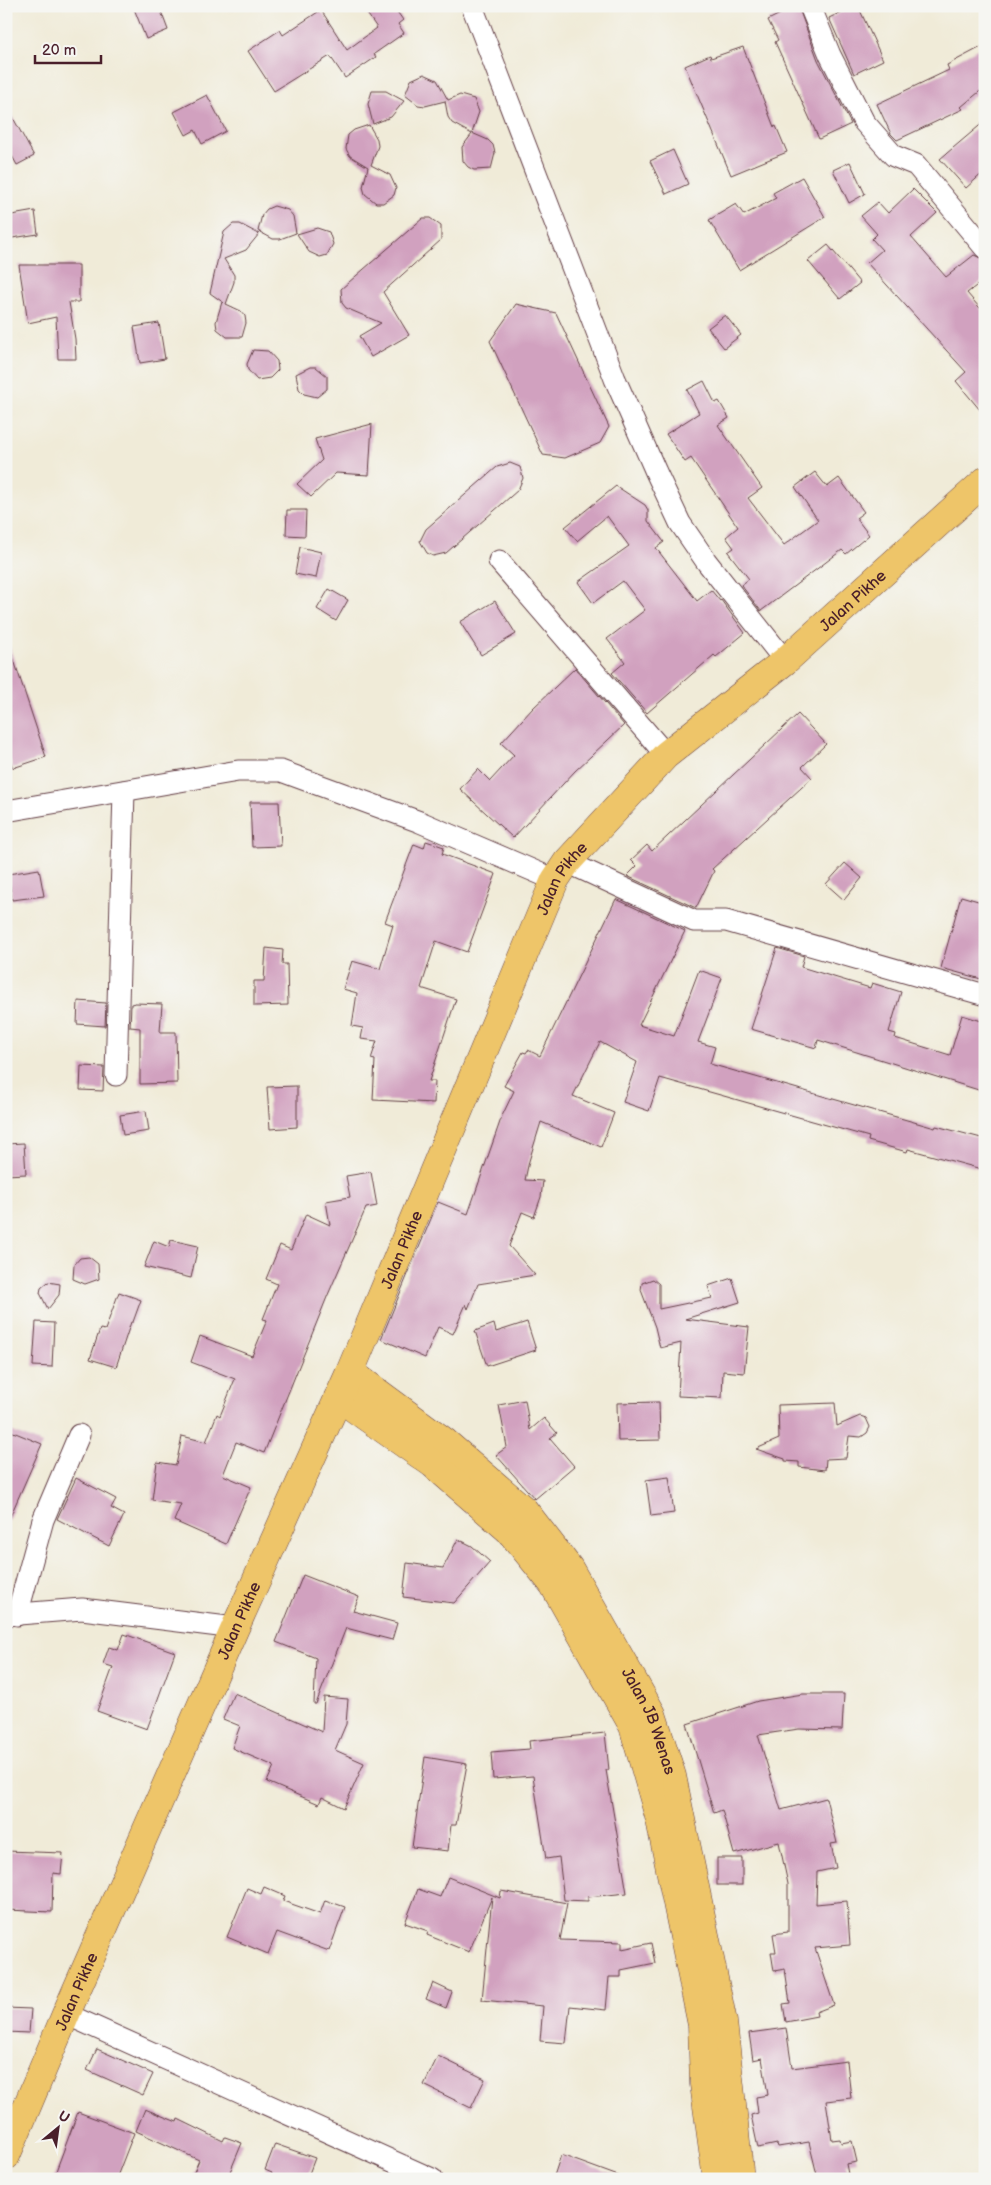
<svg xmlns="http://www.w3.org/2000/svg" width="991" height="2185" viewBox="0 0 991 2185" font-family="'Balsamiq Sans',sans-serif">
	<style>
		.building { fill: #d1a1bf }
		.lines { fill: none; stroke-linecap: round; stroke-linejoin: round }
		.minor-casing { stroke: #633e45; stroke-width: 23 }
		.major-casing { stroke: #633e45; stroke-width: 29 }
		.highway-casing { stroke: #633e45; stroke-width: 29 }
		.minor { stroke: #fff; stroke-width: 21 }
		.major { stroke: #eec569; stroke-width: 28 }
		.highway { stroke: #eec569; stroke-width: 28 }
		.labels { text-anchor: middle; stroke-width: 4; stroke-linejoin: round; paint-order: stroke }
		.street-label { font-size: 16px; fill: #4a1f2b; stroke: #f6f6f2 }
	</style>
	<rect width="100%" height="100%" fill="#f6f6f2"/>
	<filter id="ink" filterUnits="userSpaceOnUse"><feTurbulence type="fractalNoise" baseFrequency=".02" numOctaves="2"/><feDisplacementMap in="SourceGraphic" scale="10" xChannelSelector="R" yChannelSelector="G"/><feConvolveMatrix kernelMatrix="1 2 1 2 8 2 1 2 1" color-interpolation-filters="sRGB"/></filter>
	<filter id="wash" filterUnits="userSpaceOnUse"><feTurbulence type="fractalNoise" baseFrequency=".0096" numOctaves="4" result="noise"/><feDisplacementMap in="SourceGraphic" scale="20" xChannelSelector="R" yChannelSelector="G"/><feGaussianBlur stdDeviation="1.12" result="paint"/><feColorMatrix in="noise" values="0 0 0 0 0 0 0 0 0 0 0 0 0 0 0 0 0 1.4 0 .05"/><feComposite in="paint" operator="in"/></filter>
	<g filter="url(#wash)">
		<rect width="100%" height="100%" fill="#f0ebd8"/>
		<g id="blocks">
			<g class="building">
				<path d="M133 6H159L168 30 146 39Z"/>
				<path d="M362 6H393L403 20 398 24 404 33 374 54 376 57 345 78 330 56 274 91 248 51 280 30 283 35 321 10 347 50 377 28Z"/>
				<path d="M779 6H798L818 60 851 124 819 139 775 42 778 40 768 20 782 13Z"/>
				<path d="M854 6H858L883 60 854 74 829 18Z"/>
				<path d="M985 45V87L961 107 963 109 897 140 891 134 877 104 949 70 947 65Z"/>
				<path d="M743 47 774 127 776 126 787 152 731 175 685 66 710 55 711 58Z"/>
				<path d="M424 74 437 80 448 100 460 95 474 99 479 112 472 133 488 140 493 145 495 153 491 169 474 170 468 167 463 161 462 147 472 134 452 123 448 117 445 101 425 106 418 105 405 95 411 80Z"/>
				<path d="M372 91H386L404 101 391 117 373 124 368 104Z"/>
				<path d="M207 95 226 131 202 144 195 130 186 135 174 112Z"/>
				<path d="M6 105 34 156 17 165 6 145Z"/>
				<path d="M985 121V171L966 188 940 159Z"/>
				<path d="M369 125 377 139 378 146 371 165 390 175 396 188 394 195 383 203H376L365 194 363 187 368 167 350 156 346 149 348 135 354 130Z"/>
				<path d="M673 150 688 184 666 194 650 161Z"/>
				<path d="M850 162 865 194 849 203 833 170Z"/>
				<path d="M802 177 825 217 739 270 709 220 736 204 744 215 776 198 773 193Z"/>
				<path d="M913 189 937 213 911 237 946 277 974 255 985 260V279L967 293 985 314V416L956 381 966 372 867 263 882 250 872 239 877 234 861 216 878 202 888 213Z"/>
				<path d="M274 206 288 210 293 216 296 233 280 239H273L258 231 262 215 267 209Z"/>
				<path d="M35 211 38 234 6 239V216Z"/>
				<path d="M423 218H430L441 226V240L383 292 409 335 371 357 359 336 381 323 346 308 342 303 341 289Z"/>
				<path d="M233 224H240L259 234 246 250 224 259 234 275V282L226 304 241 311 245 316 246 323 242 337H227L217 329 216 322 222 302 224 303 210 293 224 232Z"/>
				<path d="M317 228 329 232 333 244 327 255 320 257 309 252 297 234Z"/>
				<path d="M828 245 860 283 840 299 808 261Z"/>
				<path d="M19 265H79V302H69L75 339 76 359H58L56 317 28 323Z"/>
				<path d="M516 304 556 313 609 427 600 443 565 458 543 455 490 341Z"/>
				<path d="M725 315 741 335 724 348 708 328Z"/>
				<path d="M159 323 165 359 140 363 134 327Z"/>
				<path d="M253 350 268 351 277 361 278 370 270 378 257 380 248 370 247 364Z"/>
				<path d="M310 367H316L327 376V389L317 397 304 394 299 389 296 374Z"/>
				<path d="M704 381 715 403 719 401 729 418 718 425 762 488 748 498 784 545 818 520 795 487 815 472 827 487 839 478 864 512 856 518 869 535 846 554 842 550 761 611 741 585 749 579 728 552 734 548 726 537 738 527 691 458 685 462 666 434 699 413 687 390Z"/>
				<path d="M372 424 369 475 336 473 311 497 297 484 322 460 315 439Z"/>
				<path d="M510 463 520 467 523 478 518 490 446 553 433 556 427 553 420 541 426 529 497 467Z"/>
				<path d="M616 486 645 505 648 510V521L664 542 656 548 697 601 711 590 720 601 721 600 745 633 716 657 714 655 647 713 612 673 625 662 607 639 645 610 623 581 593 603 578 582 629 546 607 516 577 541 565 527Z"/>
				<path d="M287 510H306L305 536 286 535Z"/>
				<path d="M300 547 321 552 316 578 295 574Z"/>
				<path d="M329 589 348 600 336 621 317 609Z"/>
				<path d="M495 601 516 634 481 655 460 622Z"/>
				<path d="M10 648 46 757 13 768 6 749V649Z"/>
				<path d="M575 668 624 725 575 771 513 838 460 789 478 769 490 781 514 755 501 743 533 708Z"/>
				<path d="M798 714 826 744 802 767 812 778 712 869 714 871 696 908 627 876 637 866 631 860 647 845 652 851Z"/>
				<path d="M250 802H279L281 846 252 847Z"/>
				<path d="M426 841 444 847 442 854 496 874 467 952 436 941 421 988 456 999 429 1081H435L434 1103 373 1100 375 1060 371 1059 377 1041 361 1039 363 1028 352 1026 357 993 343 989 352 961 380 969 393 925 385 922 414 844 424 848Z"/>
				<path d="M845 863 862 878 844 900 826 884Z"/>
				<path d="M39 869 44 896 12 900 8 874Z"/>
				<path d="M961 896 985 903V980L941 968Z"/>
				<path d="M616 899 685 931 639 1025 674 1036 699 970 722 978 698 1042 715 1047 710 1064 935 1128 936 1126 985 1139V1170L908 1149 907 1152 868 1141 869 1137 660 1078 649 1111 623 1102 637 1062 600 1042 573 1096 614 1113 601 1147 541 1122 529 1161 525 1180 543 1181 541 1197 534 1217 522 1212 509 1246 535 1275 478 1284 468 1309 466 1304 453 1334 438 1327 425 1358 381 1339 438 1202 468 1214 502 1116 514 1091 504 1086 523 1052 526 1053 528 1050 540 1056Z"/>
				<path d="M266 948 283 950 282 964H287L288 1005 254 1006V981H264Z"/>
				<path d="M777 948 804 956 801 967 870 988 872 983 901 992 889 1032 896 1034 895 1038 950 1055 962 1015 985 1022V1092L818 1040 816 1048 751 1029Z"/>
				<path d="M78 1001 106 1003 105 1026 77 1024Z"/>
				<path d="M135 1003 162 1004 160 1032H176L177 1083 140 1084V1028L130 1027 131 1004Z"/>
				<path d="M81 1066 104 1067 103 1091 80 1090Z"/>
				<path d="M297 1086V1127L270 1129 267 1087Z"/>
				<path d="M146 1111 149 1131 123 1135 120 1115Z"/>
				<path d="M24 1143 26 1174 6 1175V1144Z"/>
				<path d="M371 1172 377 1206 366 1208 327 1297 264 1453 236 1442 223 1475 251 1487 226 1544 174 1521 181 1504 152 1500 157 1462 176 1465 182 1436 206 1442 217 1414 220 1416 235 1379 191 1362 200 1336 252 1356 267 1320 263 1319 277 1284 266 1279 280 1245 291 1250 306 1214 330 1225 326 1201 350 1197 346 1176Z"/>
				<path d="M171 1240 198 1246 191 1278 144 1267 154 1241 169 1247Z"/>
				<path d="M89 1257 98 1264 99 1279 85 1284 73 1279 74 1265 80 1258Z"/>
				<path d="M732 1278 740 1302 685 1319 749 1327 744 1373 723 1371 722 1398 678 1396 681 1343 660 1348 655 1327 641 1290 642 1283 653 1279 659 1284V1309L712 1298 708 1286Z"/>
				<path d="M48 1282 60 1284 59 1295 48 1309 40 1293 41 1288Z"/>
				<path d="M119 1292 141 1300 133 1322H131L116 1367 90 1359 100 1329 105 1330Z"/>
				<path d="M36 1322 54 1323 52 1367 33 1366Z"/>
				<path d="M527 1322 536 1350 487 1366 475 1331 494 1324 496 1332Z"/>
				<path d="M525 1400 530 1430 544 1418 557 1433 550 1438 574 1466 535 1499 496 1455 507 1447 499 1405Z"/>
				<path d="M659 1402 660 1440 618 1441 617 1403Z"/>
				<path d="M835 1403 837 1426 860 1416 866 1418 870 1427 867 1433 861 1437 849 1436 846 1458 826 1459 825 1470 799 1467V1462L785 1461V1459L756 1449 779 1439 778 1405Z"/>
				<path d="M6 1429 42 1444 6 1526Z"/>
				<path d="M669 1477 674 1513 651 1516 646 1480Z"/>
				<path d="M76 1478 116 1499 111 1508 124 1515 109 1546 57 1519Z"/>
				<path d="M458 1539 472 1546 490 1562 454 1603 403 1597 407 1563 443 1568Z"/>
				<path d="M303 1575 359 1597 353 1611 397 1623 392 1640 346 1628 316 1704H314L316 1658 276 1642Z"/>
				<path d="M124 1634 175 1652 147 1729 97 1711 113 1667 103 1664 109 1647 118 1650Z"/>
				<path d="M234 1693 322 1732 324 1697 348 1699 346 1724 335 1750 364 1763 344 1808 322 1797 319 1804 267 1782 274 1766 232 1748 240 1726 223 1719Z"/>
				<path d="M803 1694H844L842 1730 799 1729 758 1735 781 1810 826 1798 837 1843 831 1844 836 1868 817 1872 816 1904 847 1901 850 1945 815 1948 834 2005 816 2012 817 2016 786 2022 783 2004 790 2003 785 1969 774 1971 771 1952H776L773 1934 788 1932V1884L779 1842 734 1854 722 1810 714 1813 687 1724 758 1701Z"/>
				<path d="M605 1733 609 1770H606L627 1893 588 1897V1901L564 1900 559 1857 546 1859 533 1776 493 1779 491 1752 530 1749 529 1741Z"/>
				<path d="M425 1757 467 1764 456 1825H451L448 1851 412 1847Z"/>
				<path d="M6 1851 63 1853 61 1874 53 1873 52 1912 7 1910Z"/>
				<rect x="717" y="1858" width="25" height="27"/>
				<path d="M448 1877 500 1898 501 1891 567 1903 560 1940 622 1942V1949L651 1943 655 1963 621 1970V1977H609L606 2010 570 2006 566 2043 540 2041 543 2006 482 2000 492 1897 469 1952 427 1935 428 1931 405 1923 418 1889 440 1897Z"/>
				<path d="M264 1887 285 1896 283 1901 320 1914 325 1900 345 1907 329 1951 277 1932 268 1954 227 1937 247 1888 261 1894Z"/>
				<path d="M433 1983 452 1992 446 2008 426 1999Z"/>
				<path d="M6 2008 31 2009 29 2033 6 2032Z"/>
				<path d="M786 2028 792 2068 847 2061 851 2098 826 2101 832 2140 840 2139 841 2143 852 2141 857 2162 846 2164 848 2174 818 2179 809 2142 778 2147 777 2144 758 2148 751 2115 758 2113 756 2097 768 2095 762 2058 753 2060 749 2033Z"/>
				<path d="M97 2049 153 2074 143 2095 87 2070Z"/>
				<path d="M438 2056 485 2079 471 2108 424 2085Z"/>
				<path d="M145 2109 177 2122 178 2119 223 2141 225 2137 242 2143 227 2179H191L199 2160 136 2131Z"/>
				<path d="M78 2112 134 2133 116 2179H53Z"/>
				<path d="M275 2144 315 2158 307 2179H270L272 2173 265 2170Z"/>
				<path d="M561 2155 621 2177V2179H553Z"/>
			</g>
		</g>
	</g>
	<g filter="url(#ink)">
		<use href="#blocks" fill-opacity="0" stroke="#633e45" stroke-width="1"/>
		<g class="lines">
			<g class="minor-casing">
				<g id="minor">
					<path d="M472 6 615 379 656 472 680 523 706 561 785 661"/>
					<path d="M810 6 830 55 864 122 894 156 916 165 985 248"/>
					<path d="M499 561 666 755"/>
					<path d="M6 811 238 771H281L420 822 555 880"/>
					<path d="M567 862 694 921H726L985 995"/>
					<path d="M116 1075 124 791"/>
					<path d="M6 1615 82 1609 235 1628"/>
					<path d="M17 1615 43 1520 79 1435"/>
					<path d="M66 2014 432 2179"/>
				</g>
			</g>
			<g class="major-casing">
				<g id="major">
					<path id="s1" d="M350 1372 445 1442 524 1510 569 1568 652 1714 672 1776 723 2022 740 2179"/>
					<path d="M338 1397 433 1464 509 1530 553 1584 633 1726 660 1820 702 2025 704 2084 717 2179"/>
				</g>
			</g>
			<g class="highway-casing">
				<g id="highway">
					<path id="s2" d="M6 2156 66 2014 235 1628 350 1372 555 880 567 862 666 755 785 661 985 481"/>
				</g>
			</g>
			<use href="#minor" class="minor"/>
			<use href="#major" class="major"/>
			<use href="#highway" class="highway"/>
		</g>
	</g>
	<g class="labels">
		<g class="street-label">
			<text dy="6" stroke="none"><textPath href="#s2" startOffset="1799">Jalan Pikhe</textPath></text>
			<text dy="6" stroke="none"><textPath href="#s2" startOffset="1394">Jalan Pikhe</textPath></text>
			<text dy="6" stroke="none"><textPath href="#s2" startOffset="989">Jalan Pikhe</textPath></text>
			<text dy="6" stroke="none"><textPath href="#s2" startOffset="584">Jalan Pikhe</textPath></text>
			<text dy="6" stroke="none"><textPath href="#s1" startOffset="469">Jalan JB Wenas</textPath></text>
			<text dy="6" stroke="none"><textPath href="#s2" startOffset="179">Jalan Pikhe</textPath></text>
		</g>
	</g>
	<rect width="991" height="2185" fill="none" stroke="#f6f6f2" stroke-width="25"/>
	<g transform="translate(58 2128) rotate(29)" stroke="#f6f6f2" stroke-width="4" paint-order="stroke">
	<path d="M0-4L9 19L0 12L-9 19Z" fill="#4a1f2b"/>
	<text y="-8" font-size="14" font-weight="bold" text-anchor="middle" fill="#4a1f2b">U</text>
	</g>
	<path d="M35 55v8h66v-8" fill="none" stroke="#4a1f2b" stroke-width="2.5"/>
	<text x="42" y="55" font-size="15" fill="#4a1f2b" stroke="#f6f6f2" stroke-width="4" paint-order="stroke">20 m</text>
</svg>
